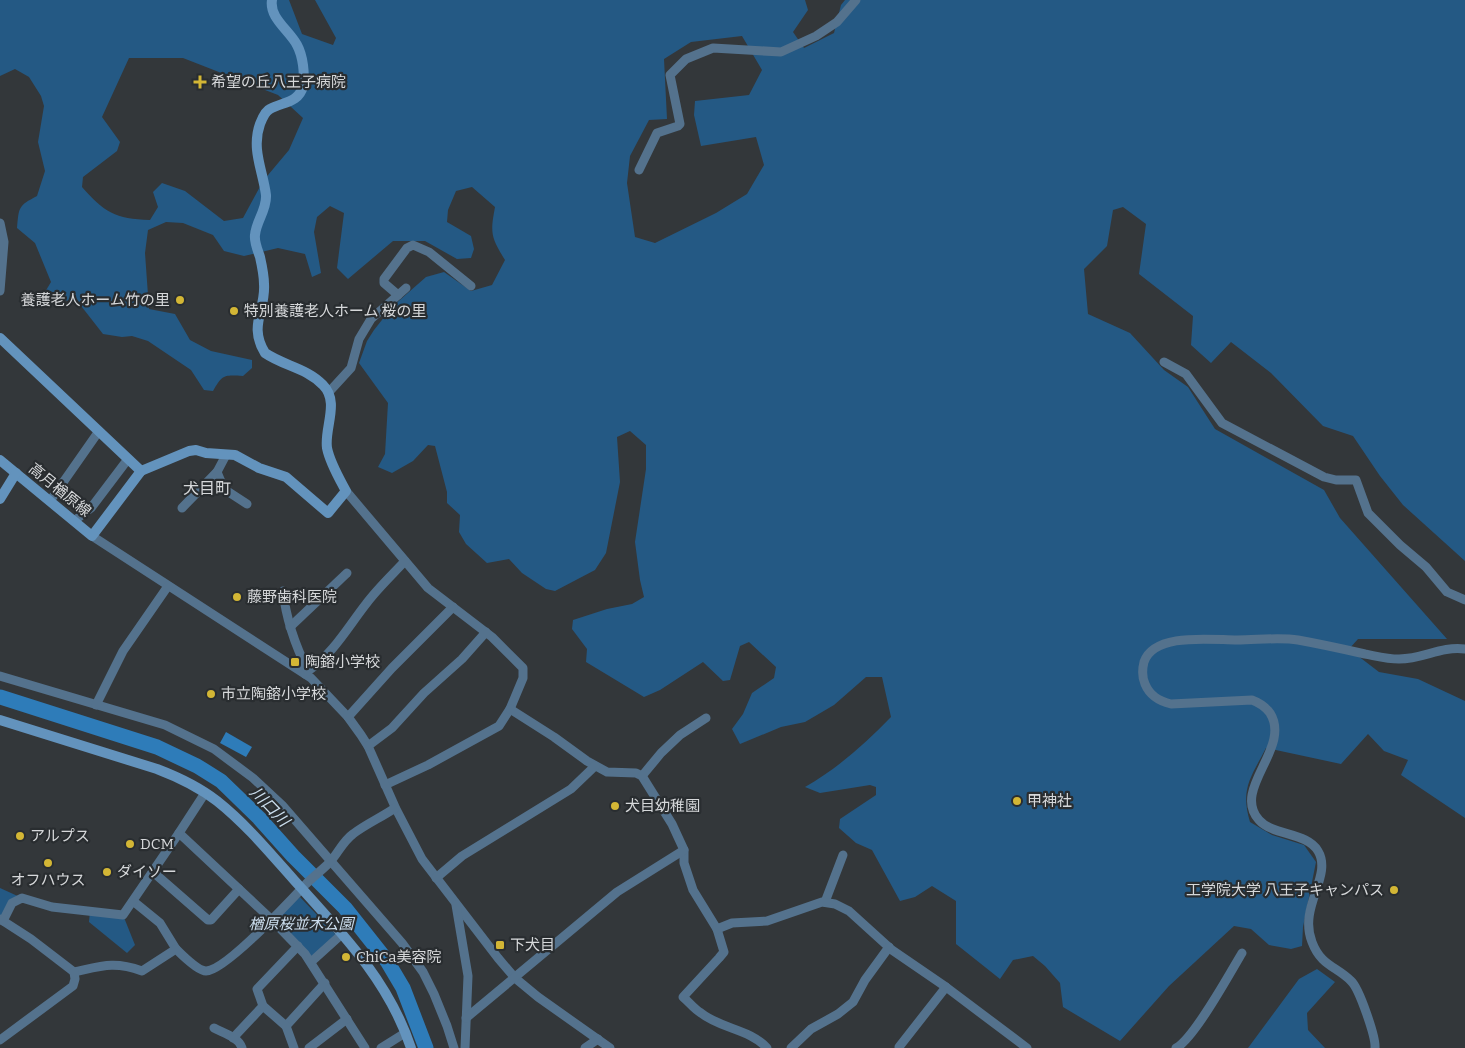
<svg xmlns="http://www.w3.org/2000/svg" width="1465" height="1048" viewBox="0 0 1465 1048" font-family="Bitter,'Noto Sans JP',serif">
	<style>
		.green { fill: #245984; fill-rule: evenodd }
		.water { fill: #2e7cb9 }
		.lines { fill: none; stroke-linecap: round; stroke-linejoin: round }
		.river { stroke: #2e7cb9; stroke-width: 15 }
		.street { stroke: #54728d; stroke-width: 9 }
		.secondary { stroke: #6393bd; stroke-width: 10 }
		.poi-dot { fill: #d3b635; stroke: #292d30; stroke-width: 2 }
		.labels { text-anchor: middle; stroke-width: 4.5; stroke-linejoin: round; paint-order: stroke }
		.poi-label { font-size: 15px; fill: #d6d8da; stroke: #292d30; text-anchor: start }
		.street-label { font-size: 15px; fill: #d6d8da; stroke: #292d30 }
		.park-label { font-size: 15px; font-style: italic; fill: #cbdded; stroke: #292d30 }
		.neighbourhood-label { font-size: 16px; fill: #d6d8da; stroke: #292d30 }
		.water-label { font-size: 16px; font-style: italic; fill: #cde0f0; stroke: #292d30 }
	</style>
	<rect width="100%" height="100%" fill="#33373a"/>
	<g class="green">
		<path d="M0 0H289L302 34 333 45 336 38 315 0H805L808 10 793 32 804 48 834 33 841 5 845 0H1465V561L1403 505 1380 476 1353 436 1323 426 1271 373 1231 342 1211 363 1191 345 1193 316 1139 274 1146 224 1123 207 1113 210 1107 246 1084 269 1088 314 1130 333 1164 370 1188 387 1215 429 1324 490 1340 518 1447 639H1358L1349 649 1379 672 1418 679 1465 701V818L1401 775 1408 760 1384 751 1368 734 1341 764 1266 748C1251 777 1240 789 1250 822L1272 835 1304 845 1316 862 1303 927 1302 946 1291 949 1269 945 1251 929 1234 926 1169 986 1120 1041 1063 1007 1060 983 1045 966 1033 956 1013 960 1000 979 956 944V901L932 886 915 897 900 901 872 850 856 843 839 828 840 819 876 795V787L870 785 820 793 805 787C838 768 865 744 891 717L882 677H866L834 705 805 722 781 727 740 744 732 729 743 714 752 693 774 678 776 667 749 642 740 646 730 680 723 681 703 662 660 690 644 697 586 662 587 649 572 629 573 620 607 609 632 604 644 597 640 580 635 542 646 469V445L630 431 617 437 620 482 606 553 595 570 555 591 546 589 522 573 509 559 487 563 466 544 459 532 460 515 447 503V492L435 446 428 445 413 461 392 473 378 467 385 454 388 403 359 363 367 341 374 330 393 306 426 277 444 272 471 291 492 285 505 260C491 237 490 234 495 207L472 187 456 191 448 210 447 222 471 236 474 249 471 258 457 259 425 241H393L348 279 337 268 344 213 330 206 317 217 314 232 321 273 312 277 305 254 278 248 244 256 224 251 213 235 183 223 166 222 148 230 145 253 149 309 175 314 190 340 211 351 252 360V368L243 376C224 375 223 374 213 391L204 390 191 370 148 341 132 336 122 337 103 334 78 302 63 300 45 292 51 282 35 243 17 228C19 207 18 206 37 196L45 171 38 142 44 106 41 96 29 77 15 69 0 76ZM742 36 762 70 749 95 695 101 694 115 701 146 756 137 764 165 747 194 716 213 655 243 635 237 627 183 630 156 649 120 667 119 664 59 691 42ZM129 58H183L278 95 303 118 289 150 263 181 243 218 224 221 185 191 162 183 153 192 158 207 150 220C115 219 104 212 82 187L83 177 117 151 120 142 102 117Z"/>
		<path d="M0 888 22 898 0 919Z"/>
		<path d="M300 897 338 937 311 962 272 920Z"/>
		<path d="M90 911 123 915 135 945 127 953 89 922Z"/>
		<path d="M1317 969 1335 982 1307 1013 1308 1030 1325 1048H1248L1299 979Z"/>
	</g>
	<path class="water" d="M226 732 252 747 246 757 220 743Z"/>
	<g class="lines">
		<path class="river" d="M0 697 157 747 197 766 221 781 259 818 293 856 345 908 387 961 403 988 426 1048"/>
		<g class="street">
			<path d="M639 170 657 133 678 126 680 124 670 75 686 59 713 48 781 52 816 36 837 22 856 0"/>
			<path d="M0 223 4 242 0 291"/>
			<path d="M398 295 384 283V279L407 248 413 245 429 252 471 286"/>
			<path d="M1164 362 1186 374 1222 423 1324 477 1336 480H1356L1368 513 1400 545 1426 567 1447 592 1465 600"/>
			<path d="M329 392 351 368 359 339 371 319 406 288"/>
			<path d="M217 472 224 489 247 504"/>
			<path d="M346 491 428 588 492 637 523 668V678L510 709 499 726 428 765 385 785"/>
			<path d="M50 501 99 431"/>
			<path d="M182 508 217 472 226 455"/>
			<path d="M74 521 91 508 128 459"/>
			<path d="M92 536 311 678 348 717 361 735 368 746 396 809 422 859 498 958 515 978 538 997 610 1048"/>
			<path d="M283 591C286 619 295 645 308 671L305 674"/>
			<path d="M290 627 347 573"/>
			<path d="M308 671C333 654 348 627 366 604 377 589 392 575 405 561"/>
			<path d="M0 676 165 725 214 749 253 778 282 805 402 943 423 972 434 994 447 1026 454 1048"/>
			<path d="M96 705 123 651 168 586"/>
			<path d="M510 709 554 737 587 761 607 772 636 773 642 776 672 824 684 850V863L693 890 717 929 724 952 719 958 683 997C689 1002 694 1009 701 1013 721 1029 750 1029 767 1048"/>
			<path d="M348 717 392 668 453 607"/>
			<path d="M368 746 392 728 424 693 462 659 486 632"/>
			<path d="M642 776 661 753 680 735 706 718"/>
			<path d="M205 793 179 833 272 920 305 954 365 1048"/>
			<path d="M153 872 208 920H211L239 889"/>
			<path d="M436 878 462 856 571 789 595 766"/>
			<path d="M133 901 160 923 176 949"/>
			<path d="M825 902 843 855"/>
			<path d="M456 905 468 976 465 1048"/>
			<path d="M0 919 31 939 74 972C102 966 114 961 142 971L176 949C182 955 198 971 206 971 225 971 291 900 306 884 313 877 322 870 329 863 338 854 342 842 353 834 366 824 382 817 395 808"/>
			<path d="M3 921 12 903 22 898 52 907 123 915 179 833"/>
			<path d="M717 929 732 923 767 921 822 902 835 904 849 911 892 950 946 987 1027 1048"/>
			<path d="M311 962 342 934"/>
			<path d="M466 1018 617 892 684 850"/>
			<path d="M286 1026 325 983"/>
			<path d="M214 1028C223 1033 239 1037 242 1048"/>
			<path d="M233 1038 263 1006"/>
			<path d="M0 1040 73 986 75 979 74 972"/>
			<path d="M899 1047 946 987"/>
			<path d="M294 1048 286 1026 263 1006 257 989 298 946"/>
			<path d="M309 1048 347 1019"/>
			<path d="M381 1048 405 1033"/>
			<path d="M585 1048 598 1039"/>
			<path d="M791 1048 811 1029 838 1014 853 1002 865 980 889 947"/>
			<path d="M1176 1048C1194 1039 1230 973 1242 953"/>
			<path d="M1375 1048C1376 1037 1359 988 1351 981 1336 966 1321 966 1312 942 1298 907 1333 876 1318 851 1307 832 1273 836 1259 820 1231 789 1292 748 1270 713 1265 706 1260 703 1252 700L1171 704C1159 701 1150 696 1145 684 1142 677 1142 670 1144 662 1154 632 1212 640 1237 640 1257 640 1279 637 1298 640 1320 644 1343 649 1365 654 1376 656 1387 659 1399 659 1424 659 1440 646 1465 649"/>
		</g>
		<g class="secondary">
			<path d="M0 338 141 471"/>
			<path d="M0 460 92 536 141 471 189 451 196 450 206 453 235 455 259 468 286 477 328 513 346 491C339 478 330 463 327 448 324 428 340 402 323 385 307 368 284 366 265 353 248 326 266 310 264 284 264 275 262 266 260 257 258 251 254 242 255 235 256 221 267 210 266 195 263 171 251 149 260 124 262 119 265 111 270 109 282 102 299 103 303 86 305 74 303 56 297 45 289 30 269 18 272 0"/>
			<path d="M0 499 16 473"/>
			<path d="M0 720 157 769C178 777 199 787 217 801 246 824 270 853 294 880 341 932 389 981 411 1048"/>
		</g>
	</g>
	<g class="poi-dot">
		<path d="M197.5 74.5h5v5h5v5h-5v5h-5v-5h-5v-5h5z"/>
		<circle cx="180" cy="300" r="5"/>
		<circle cx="234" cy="311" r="5"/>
		<circle cx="237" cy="597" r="5"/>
		<rect x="290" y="657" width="10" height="10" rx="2.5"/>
		<circle cx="211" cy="694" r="5"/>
		<circle cx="1017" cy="801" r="5"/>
		<circle cx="615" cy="806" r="5"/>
		<circle cx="20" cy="836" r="5"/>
		<circle cx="130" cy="844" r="5"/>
		<circle cx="48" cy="863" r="5"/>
		<circle cx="107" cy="872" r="5"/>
		<circle cx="1394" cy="890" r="5"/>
		<rect x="495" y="940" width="10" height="10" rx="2.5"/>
		<circle cx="346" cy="957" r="5"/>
	</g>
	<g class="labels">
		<g class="poi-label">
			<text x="211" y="87">希望の丘八王子病院</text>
			<text x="170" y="305" text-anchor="end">養護老人ホーム竹の里</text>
			<text x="244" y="316">特別養護老人ホーム 桜の里</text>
			<text x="247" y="602">藤野歯科医院</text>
			<text x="305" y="667">陶鎔小学校</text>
			<text x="221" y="699">市立陶鎔小学校</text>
			<text x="1027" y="806">甲神社</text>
			<text x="625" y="811">犬目幼稚園</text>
			<text x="30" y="841">アルプス</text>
			<text x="140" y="849">DCM</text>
			<text x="117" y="877">ダイソー</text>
			<text x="48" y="885" text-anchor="middle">オフハウス</text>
			<text x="1384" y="895" text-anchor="end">工学院大学 八王子キャンパス</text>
			<text x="510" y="950">下犬目</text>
			<text x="356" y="962">ChiCa美容院</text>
		</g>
		<g class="street-label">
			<text transform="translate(60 490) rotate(39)" y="5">高月楢原線</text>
		</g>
		<g class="park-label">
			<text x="301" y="929">楢原桜並木公園</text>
		</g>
		<g class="neighbourhood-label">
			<text x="207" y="494">犬目町</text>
		</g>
		<g class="water-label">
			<text transform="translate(270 806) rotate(46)" y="6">川口川</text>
		</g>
	</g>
</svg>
